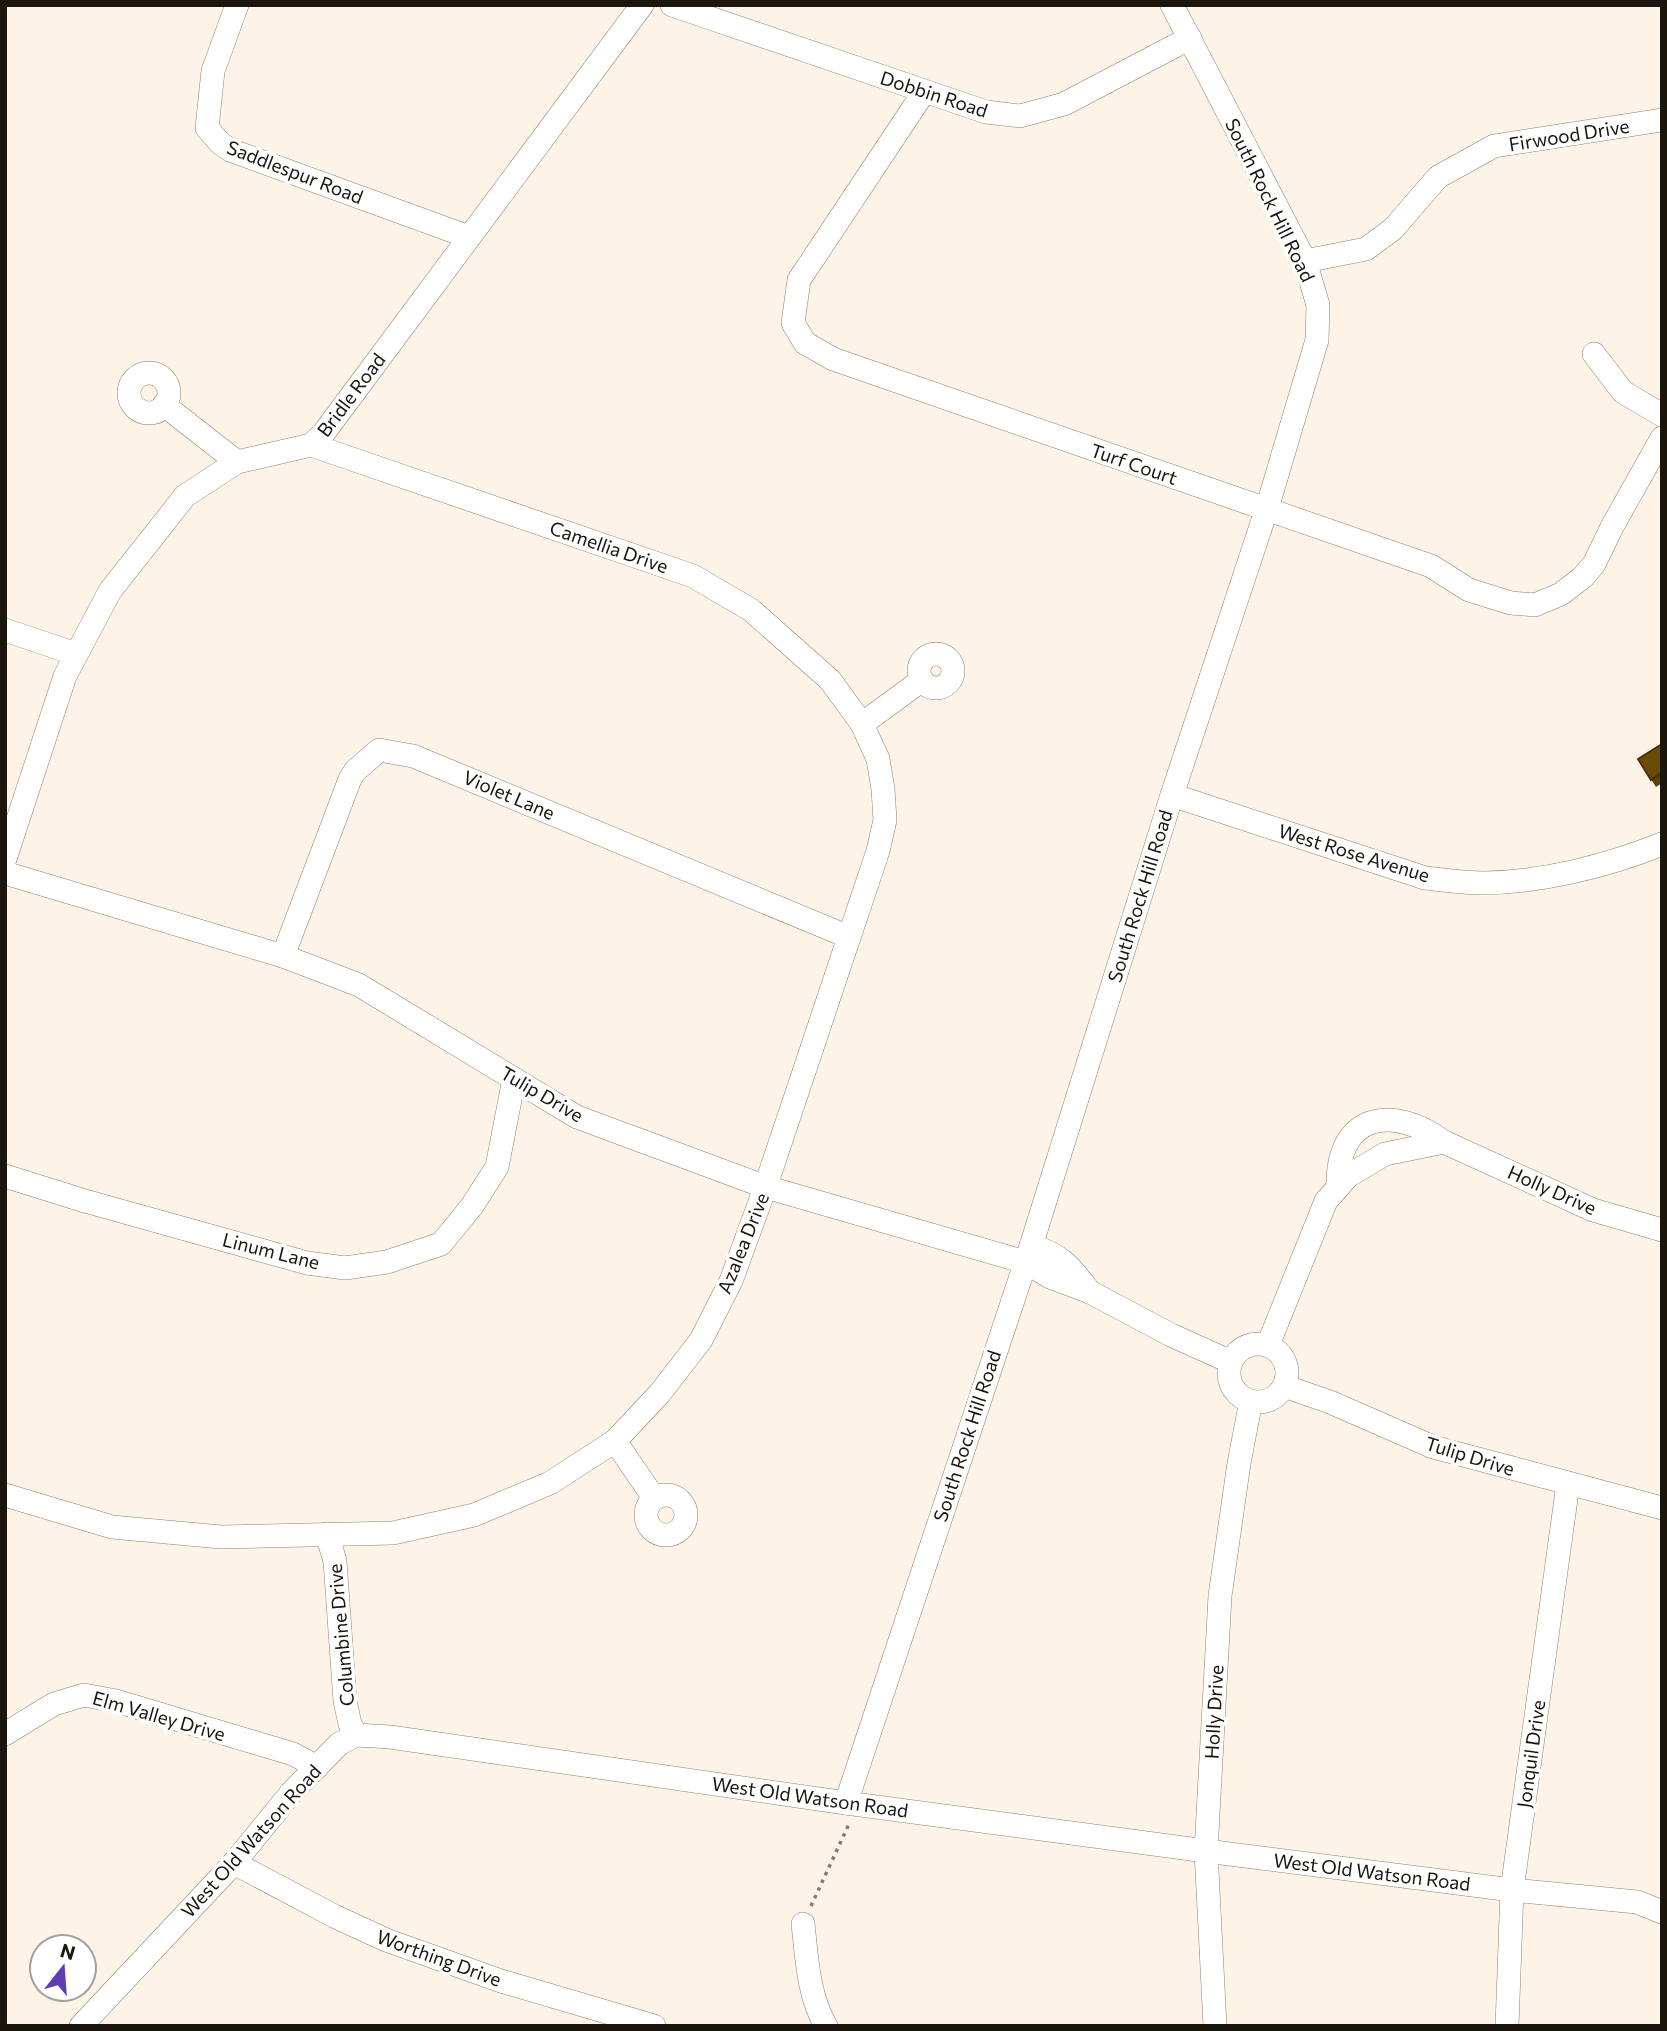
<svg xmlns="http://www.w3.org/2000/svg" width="1667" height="2031" viewBox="0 0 1667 2031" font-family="Commissioner,sans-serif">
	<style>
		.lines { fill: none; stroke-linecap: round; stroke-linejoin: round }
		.minor-casing { stroke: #8f826d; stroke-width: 24 }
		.path { stroke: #837c72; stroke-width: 3.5; stroke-dasharray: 3.5 5; stroke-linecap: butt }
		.minor { stroke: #fff; stroke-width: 23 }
		.wall { fill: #5b4007 }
		.building { fill: #6a4b08; stroke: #4a3406; stroke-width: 2 }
		.labels { text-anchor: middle; stroke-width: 7; stroke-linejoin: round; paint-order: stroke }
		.street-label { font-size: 19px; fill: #1a150d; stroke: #fff }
	</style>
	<rect width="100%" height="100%" fill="#fdf4e7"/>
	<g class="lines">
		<g class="minor-casing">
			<g id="minor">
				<path d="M237 5 213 71 207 128 220 143 230 150 469 237"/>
				<path d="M672 5 986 112 1020 116 1064 104 1190 38"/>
				<path d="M924 92 799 280 793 323 805 343 833 359 1431 566 1469 590 1511 603 1535 605 1561 594 1583 577 1594 564 1613 525 1662 438"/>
				<path d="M1305 261 1366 249 1393 229 1438 177 1494 146 1662 120"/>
				<path d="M1594 354 1623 392 1662 415"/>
				<circle cx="149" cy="393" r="20"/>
				<path d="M164 405 237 462"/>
				<path d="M5 630 76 654"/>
				<circle cx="936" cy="671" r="17"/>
				<path d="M862 724 922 680"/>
				<path d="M1172 795 1425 878C1445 880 1464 883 1484 883 1543 882 1607 866 1662 844"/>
				<path d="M5 859 65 676 110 591 185 496 237 462 311 445 323 434 642 5"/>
				<path d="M5 873 283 956 359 985 577 1117 766 1187 1025 1262 1050 1277 1090 1292 1171 1335 1231 1362"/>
				<path d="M283 956 350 779 355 771 379 750 413 756 849 937"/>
				<path d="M5 1176 85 1201 307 1263 345 1268 387 1262 441 1244 472 1206 497 1167 514 1079"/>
				<path d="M1338 1186C1337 1113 1393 1104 1444 1142"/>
				<path d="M1031 1246C1062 1254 1071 1268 1090 1292"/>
				<circle cx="1258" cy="1373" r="29"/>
				<path d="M1268 1345 1326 1201 1348 1176 1385 1154 1444 1142 1593 1210 1662 1230"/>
				<path d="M1284 1386 1330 1402 1433 1447 1662 1508"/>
				<path d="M615 1441 654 1498"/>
				<circle cx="666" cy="1515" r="20"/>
				<path d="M5 1495 112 1527 221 1537 393 1533 474 1515 550 1483 615 1441 660 1393 701 1340 731 1281 765 1188 878 851 885 820 883 789 878 759 862 724 830 680 751 610 693 576 311 445"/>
				<path d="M327 1534 335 1561 345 1701 350 1724 356 1735"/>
				<path d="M5 1734 54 1704 84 1695 116 1701 293 1754 317 1767"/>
				<path d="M846 1803 1031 1246 1172 795 1268 505 1317 340 1318 305 1305 261 1172 5"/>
				<path d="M234 1863 334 1916 386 1940 501 1981 654 2026"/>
				<path d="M803 1924C807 1959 808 1995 826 2026"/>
				<path d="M81 2026 234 1863 291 1793 339 1744 356 1735 390 1737 846 1803 1206 1851 1512 1890 1637 1902 1662 1912"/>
				<path d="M1215 2026 1206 1851 1220 1596 1239 1463 1251 1401"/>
				<path d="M1507 2026 1512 1890 1568 1484"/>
			</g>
		</g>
		<path class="path" d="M811 1906 849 1824"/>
		<use href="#minor" class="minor"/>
	</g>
	<path class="wall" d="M1662 744V783L1656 787 1638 759Z"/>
	<path class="building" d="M1662 744V778L1659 774 1651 780 1638 759Z"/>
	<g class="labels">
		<g class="street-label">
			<text transform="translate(934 94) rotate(18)" y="7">Dobbin Road</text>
			<text transform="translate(1569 135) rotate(-9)" y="7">Firwood Drive</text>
			<text transform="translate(295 172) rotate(21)" y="7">Saddlespur Road</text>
			<text transform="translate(1270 200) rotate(64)" y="7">South Rock Hill Road</text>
			<text transform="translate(351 395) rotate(-53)" y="7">Bridle Road</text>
			<text transform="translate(1134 464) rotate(19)" y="7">Turf Court</text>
			<text transform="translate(609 547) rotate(19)" y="7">Camellia Drive</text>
			<text transform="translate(509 795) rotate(23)" y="7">Violet Lane</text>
			<text transform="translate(1354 853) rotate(17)" y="7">West Rose Avenue</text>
			<text transform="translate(1140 896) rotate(-73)" y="7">South Rock Hill Road</text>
			<text transform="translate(542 1094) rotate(30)" y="7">Tulip Drive</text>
			<text transform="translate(1552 1190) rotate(24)" y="7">Holly Drive</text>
			<text transform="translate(743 1243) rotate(-68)" y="7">Azalea Drive</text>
			<text transform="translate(271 1251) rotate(14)" y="7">Linum Lane</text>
			<text transform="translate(967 1436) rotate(-72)" y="7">South Rock Hill Road</text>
			<text transform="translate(1470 1456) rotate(17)" y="7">Tulip Drive</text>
			<text transform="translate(341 1635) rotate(-95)" y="7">Columbine Drive</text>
			<text transform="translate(1214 1712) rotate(-87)" y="7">Holly Drive</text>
			<text transform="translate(159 1716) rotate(16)" y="7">Elm Valley Drive</text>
			<text transform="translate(1531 1754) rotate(-82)" y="7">Jonquil Drive</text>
			<text transform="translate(810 1797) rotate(8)" y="7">West Old Watson Road</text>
			<text transform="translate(251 1841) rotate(-48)" y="7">West Old Watson Road</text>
			<text transform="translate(1372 1872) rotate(7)" y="7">West Old Watson Road</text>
			<text transform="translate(439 1958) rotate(20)" y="7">Worthing Drive</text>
		</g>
	</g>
	<rect width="1667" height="2031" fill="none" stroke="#1a150d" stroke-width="14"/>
	<g transform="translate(63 1968) rotate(17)"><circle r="33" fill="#ffffff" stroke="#a3a19e" stroke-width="2"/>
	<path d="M0-5L12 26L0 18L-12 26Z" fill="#5f3cb4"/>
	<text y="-10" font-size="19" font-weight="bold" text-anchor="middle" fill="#1a150d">N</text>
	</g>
</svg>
